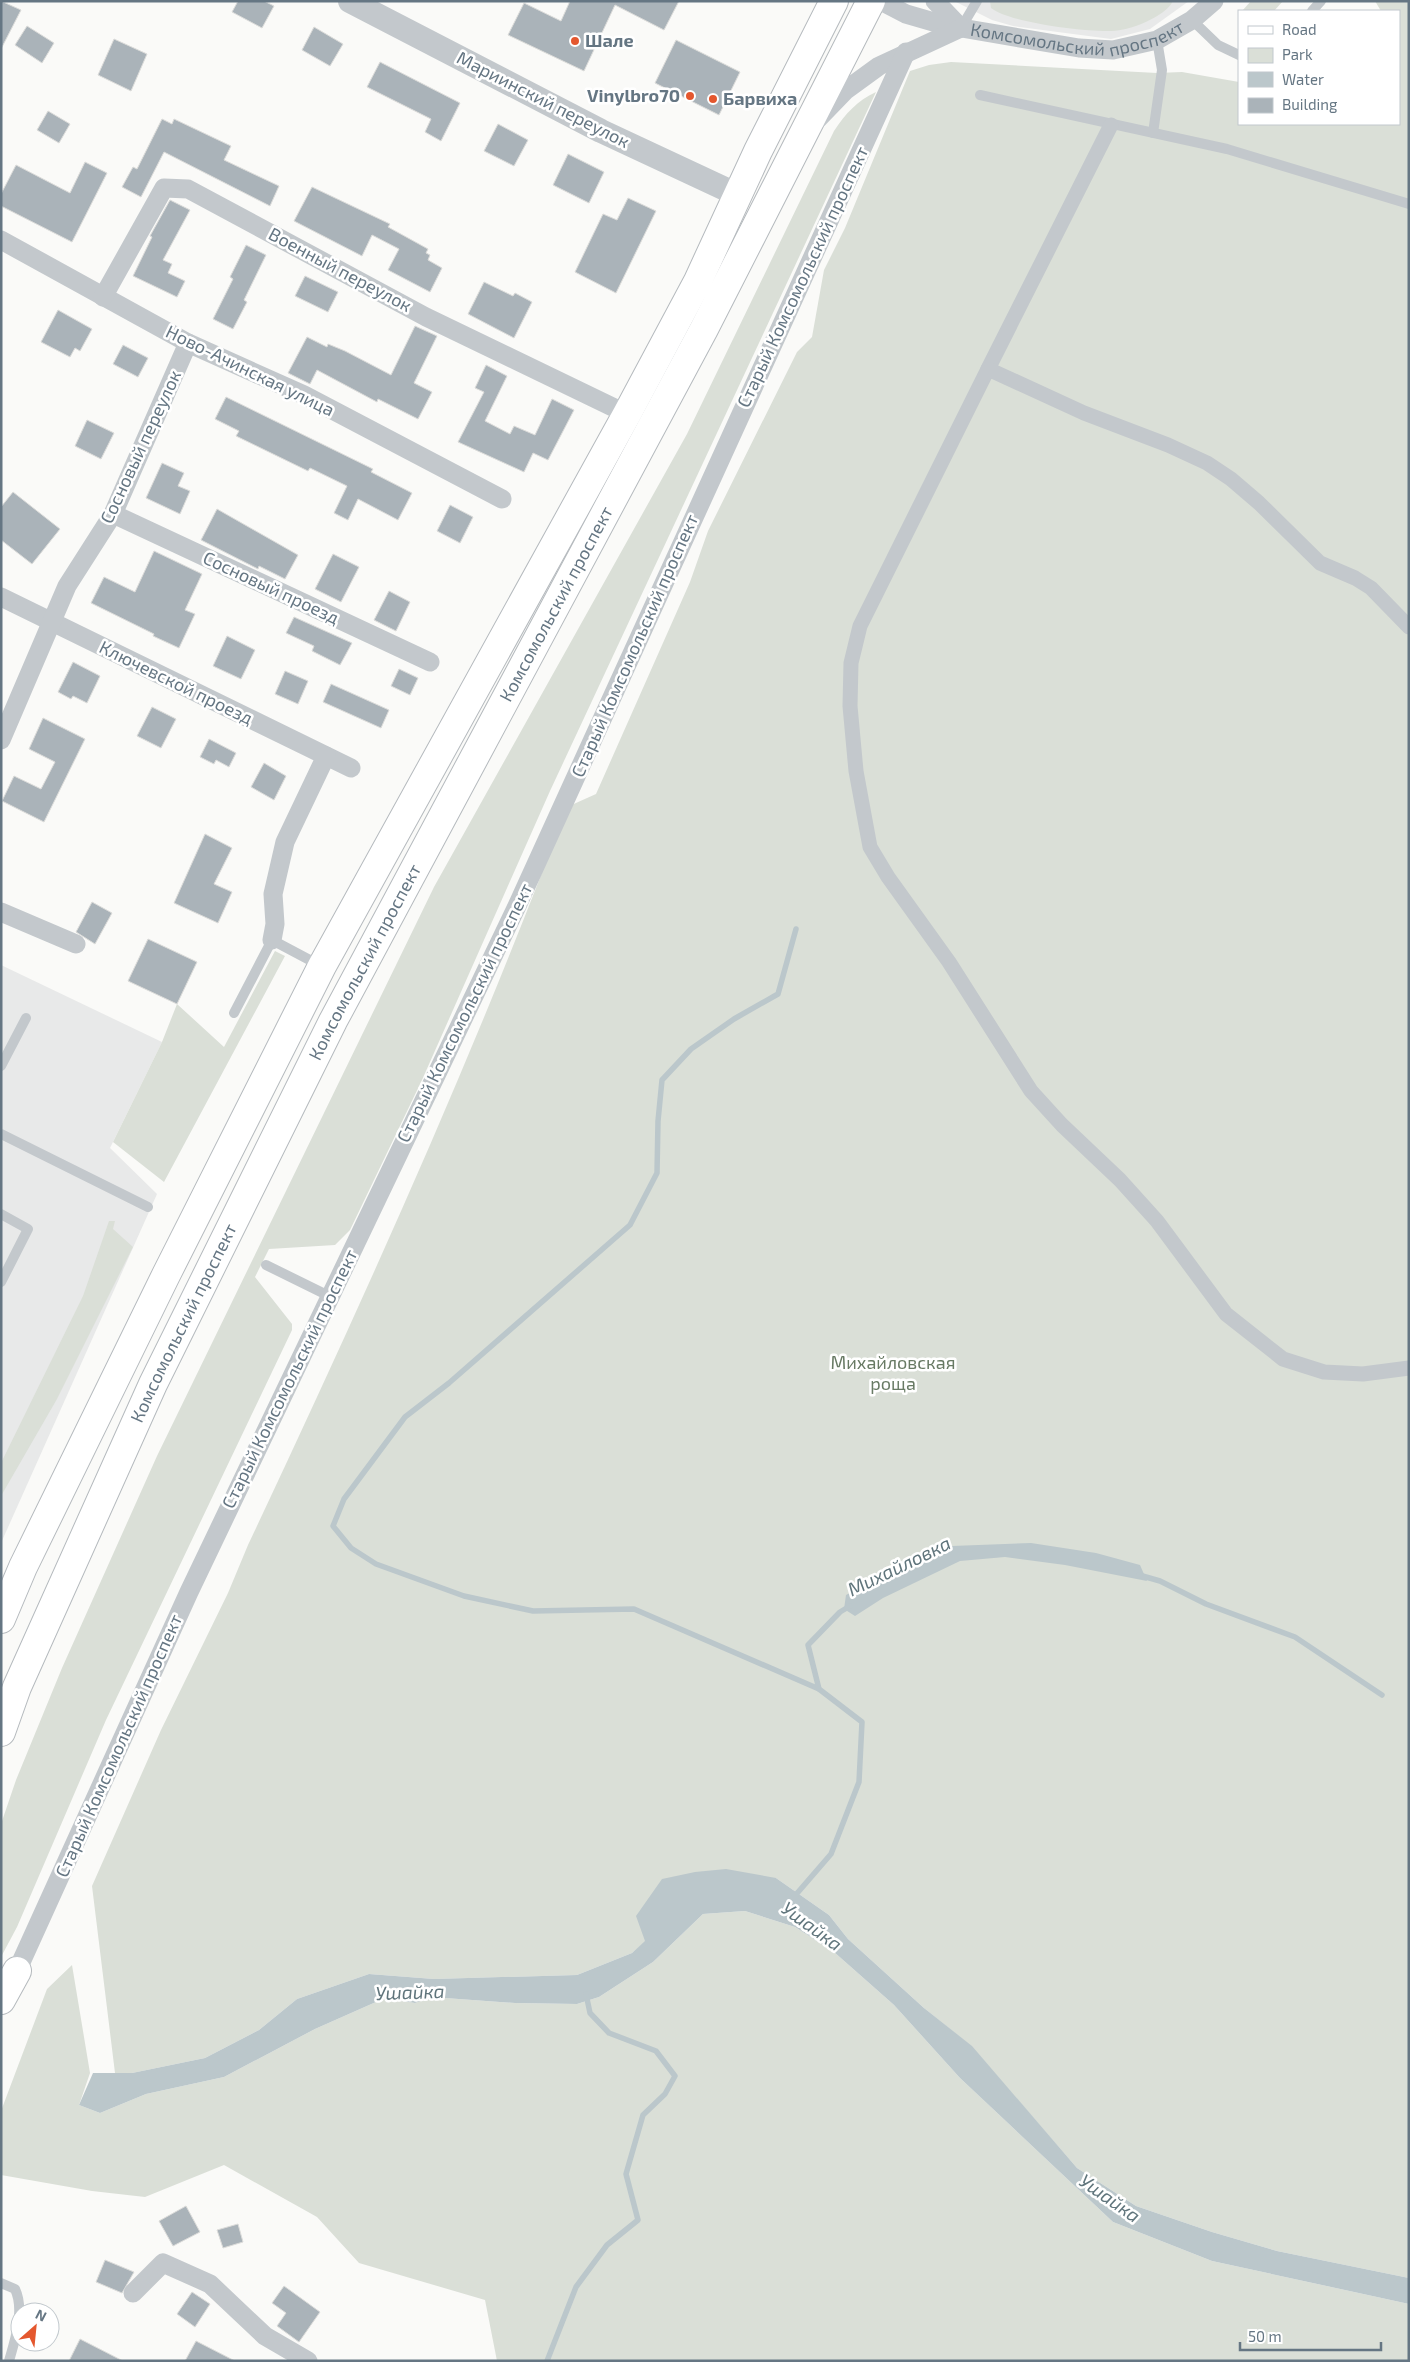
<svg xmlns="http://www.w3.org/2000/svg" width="1410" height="2362" viewBox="0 0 1410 2362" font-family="'Exo 2',sans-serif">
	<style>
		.built { fill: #e8e9e9 }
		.green { fill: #dadfd7 }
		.water { fill: #bbc7cb }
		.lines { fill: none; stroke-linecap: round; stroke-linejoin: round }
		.stream { stroke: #bbc7cb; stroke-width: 5.5 }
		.building { fill: #aab3b9; stroke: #dcdcda }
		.primary-casing { stroke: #b5babe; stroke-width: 30 }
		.service { stroke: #c3c8cc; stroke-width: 10 }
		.pedestrian { stroke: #c3c8cc; stroke-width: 15 }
		.minor { stroke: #c3c8cc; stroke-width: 19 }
		.tertiary { stroke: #c3c8cc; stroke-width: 24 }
		.primary { stroke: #fff; stroke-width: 28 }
		.poi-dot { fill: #e4572e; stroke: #fff; stroke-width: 2 }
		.labels { text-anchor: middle; stroke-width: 5; stroke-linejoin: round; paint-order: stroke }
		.street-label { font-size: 18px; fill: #657683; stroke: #fff }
		.poi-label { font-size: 18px; font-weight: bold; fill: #657683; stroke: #fff; text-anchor: start }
		.park-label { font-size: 18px; fill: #687a64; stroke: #fff }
		.water-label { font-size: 19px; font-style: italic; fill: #60757c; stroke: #fff }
	</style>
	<rect width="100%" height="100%" fill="#fafaf8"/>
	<g class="built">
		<path d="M954 1H1189L1150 29 1111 39 1013 26 992 20Z"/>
		<path d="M1 965 162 1042 110 1148 157 1194 1 1543Z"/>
	</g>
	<g class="green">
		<path d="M990 1H1173C1165 17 1129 31 1112 31 1086 32 1010 23 991 8Z"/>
		<path d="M1251 1H1283L1274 11H1242Z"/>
		<path d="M1375 1H1409V2278L1277 2251 1212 2232 1136 2206 1077 2168 971 2046 924 2008 848 1939 829 1915 776 1878 646 1941 632 1953 577 1975 434 1979 369 1974 297 1999 259 2030 205 2058 132 2073H115L92 1886 161 1730 228 1593 248 1545C362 1303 473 1058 567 807L596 794 690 582 708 531 797 352 812 337 824 270 845 228 910 71 929 65 951 62 1157 73 1182 72 1239 82V124H1399V11H1381Z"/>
		<path d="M876 92 550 791 422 1080 350 1230 335 1245 269 1249 255 1277 292 1324V1330L106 1720 17 1927 1 1957V1824L16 1780 62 1668 157 1456 434 887 687 434 834 131C846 113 857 101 876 92Z"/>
		<path d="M275 951 285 956 164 1182 113 1142 162 1042 177 1004 224 1047Z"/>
		<path d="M109 1221H115L113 1229 133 1247 57 1399 1 1496V1463L83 1296Z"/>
		<path d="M745 1911 795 1927 834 1952 894 2005 960 2078 1113 2222 1212 2261 1409 2304V2361H497L485 2300 359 2263 317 2217 224 2165 145 2197 92 2191 1 2175V2111L47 1989 72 1965 90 2073 79 2105 100 2113 146 2094 224 2077 315 2029 385 1998 415 2003 431 1997 515 2003 577 2004 599 1997 653 1962 703 1914Z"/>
	</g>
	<g class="water">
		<path d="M1031 1543 1096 1553 1140 1565 1147 1581 1065 1565 1005 1557 960 1561 883 1598 855 1616 844 1609 846 1595 899 1568 952 1546Z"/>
		<path d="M726 1869 776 1878 829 1915 848 1939 924 2008 972 2046 1077 2168 1136 2206 1212 2232 1277 2251 1409 2278V2304L1212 2261 1113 2222 960 2078 894 2005 834 1952 795 1927 745 1911 703 1914 653 1962 599 1997 577 2004 515 2003 431 1997 415 2003 385 1998 315 2029 224 2077 146 2094 100 2113 79 2105 93 2073H132L205 2058 259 2030 297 1999 369 1974 434 1979 577 1975 632 1953 645 1941 636 1916 662 1879 695 1872Z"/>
	</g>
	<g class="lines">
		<g class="stream">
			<path d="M796 929 778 994 734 1019 691 1049 662 1080 658 1121 657 1173 630 1225 449 1383 405 1417 344 1499 333 1526 351 1548 376 1564 464 1596 533 1611 634 1609 819 1689"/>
			<path d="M1139 1575 1160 1581 1206 1604 1295 1637 1382 1695"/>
			<path d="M793 1898 831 1854 859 1782 862 1722 819 1689 808 1645 840 1612 850 1606"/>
			<path d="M547 2361 576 2287 607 2245 638 2220 626 2174 643 2115 665 2094 675 2076 656 2051 609 2033 590 2013 586 1994"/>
		</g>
	</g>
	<g class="building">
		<path d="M1 1 21 10 1 49Z"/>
		<path d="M238 1H264L274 6 262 28 232 12Z"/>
		<path d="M570 1H679L664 30 615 5 584 71 508 35 524 3 561 21Z"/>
		<path d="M27 26 54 43 42 63 15 45Z"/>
		<path d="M314 27 343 44 330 66 302 50Z"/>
		<path d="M114 39 147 54 131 91 98 75Z"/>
		<path d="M676 40 740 72 719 115 655 83Z"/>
		<path d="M380 62 460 103 441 141 425 132 431 119 367 87Z"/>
		<path d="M48 111 70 124 59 143 37 130Z"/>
		<path d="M162 119 172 124 174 119 231 146 224 160 279 186 270 206 164 152 141 197 122 187 133 167 137 169Z"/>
		<path d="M498 124 528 140 514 166 484 151Z"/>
		<path d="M568 154 604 172 589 203 553 185Z"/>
		<path d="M85 162 107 173 72 242 1 206V194L16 165 70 193Z"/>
		<path d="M312 187 390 224 388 227 428 249 426 253 430 255 428 260 442 268 430 292 388 270 399 249 372 235 362 256 294 221Z"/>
		<path d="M628 198 656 211 616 293 575 272 603 214 617 220Z"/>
		<path d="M170 200 190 210 163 260 172 264 168 273 185 281 177 297 133 276 152 237 150 236Z"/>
		<path d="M246 245 266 255 244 300 247 302 233 329 213 319 233 279 230 277Z"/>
		<path d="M305 276 338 292 328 312 295 296Z"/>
		<path d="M484 282 513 296 515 293 532 302 514 338 468 314Z"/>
		<path d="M58 310 92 329 80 351 75 348 70 357 41 342Z"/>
		<path d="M415 326 437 336 414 383 432 392 418 419 378 399 377 402 317 370 310 384 288 373 307 337 327 347 328 344 345 351 391 375Z"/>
		<path d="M123 345 148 358 138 377 113 364Z"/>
		<path d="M486 365 507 376 485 421 510 434 514 426 535 435 552 399 574 410 548 460 533 453 524 472 458 442 484 392 475 388Z"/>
		<path d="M226 397 373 469 371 472 412 493 398 520 358 499 348 520 334 513 347 486 310 468 308 471 236 436 239 431 215 419Z"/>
		<path d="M87 420 114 433 101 459 75 446Z"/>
		<path d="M162 463 184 473 178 486 190 491 180 514 146 498Z"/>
		<path d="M13 492 60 529 32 564 1 540V507Z"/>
		<path d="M450 505 473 517 460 543 437 531Z"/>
		<path d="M217 509 298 555 285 579 259 566 258 569 201 540Z"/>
		<path d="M154 551 202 574 185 610 195 614 179 648 153 636 154 634 91 603 104 577 135 592Z"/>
		<path d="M333 554 359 567 341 602 315 589Z"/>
		<path d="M389 591 410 602 396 631 374 620Z"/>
		<path d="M294 617 352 643 340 665 312 651 314 646 286 633Z"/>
		<path d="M227 636 255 650 241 679 213 666Z"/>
		<path d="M73 662 100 676 87 703 73 696 71 699 58 692Z"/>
		<path d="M399 669 418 678 410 695 391 686Z"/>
		<path d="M285 671 308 681 298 704 275 694Z"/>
		<path d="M331 684 389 710 381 728 323 702Z"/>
		<path d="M152 707 176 719 161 748 137 736Z"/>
		<path d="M43 718 85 739 44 822 2 801 14 776 41 789 55 762 29 749Z"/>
		<path d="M209 739 236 753 229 767 216 760 214 764 200 757Z"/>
		<path d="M264 763 286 776 274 800 251 787Z"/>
		<path d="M205 834 232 848 214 884 232 892 218 923 174 903Z"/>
		<path d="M92 902 112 913 95 944 76 932Z"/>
		<path d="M148 939 197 962 177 1004 128 981Z"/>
		<path d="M186 2206 200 2232 173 2246 159 2221Z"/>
		<path d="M238 2224 243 2242 223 2248 217 2230Z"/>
		<path d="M105 2260 134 2272 122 2293 96 2282Z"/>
		<path d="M284 2286 320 2312 299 2342 277 2326 286 2313 272 2303Z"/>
		<path d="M192 2292 210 2304 195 2327 177 2314Z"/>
		<path d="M80 2339 123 2361H69Z"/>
		<path d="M196 2341 235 2361H185Z"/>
	</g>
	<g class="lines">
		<g class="primary-casing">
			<g id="primary">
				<path d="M1 1619 23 1567 166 1275 322 966 627 414 698 281 758 151 834 1"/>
				<path id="s2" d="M1 1732 17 1687 153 1384 333 1021 704 329 871 1"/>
				<path d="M1 2000 17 1971"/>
			</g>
		</g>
		<g class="service">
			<path d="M1312 11 1321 1"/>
			<path d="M1192 20 1218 45 1239 55"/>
			<path d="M961 28 977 1"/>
			<path d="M980 95 1227 149 1409 204"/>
			<path d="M1153 133 1162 70 1157 40"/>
			<path d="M234 1013 272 940 321 966"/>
			<path d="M1 1066 26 1018"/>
			<path d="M1 1134 148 1207"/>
			<path d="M1 1214 28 1229 1 1282"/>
			<path d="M266 1265 329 1296"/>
			<path d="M1 2283 15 2289C25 2310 15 2340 9 2361"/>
		</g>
		<g class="pedestrian">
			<path d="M988 369 1111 125"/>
			<path d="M1409 627 1371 588 1355 578 1320 563 1259 503 1231 479 1207 463 1168 445 1084 413 988 369 860 626 851 663 850 706 856 771 870 847 888 877 949 962 1031 1091 1062 1125 1120 1180 1157 1221 1226 1314 1283 1359 1324 1372 1363 1374 1409 1368"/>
		</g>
		<g class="minor">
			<path id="s1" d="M881 1 906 14 944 25 1079 48 1113 50 1157 40 1192 20 1214 1"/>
			<path d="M935 1 961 28"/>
			<path d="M818 119 846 90 879 66 961 28"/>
			<path d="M1 240 188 343 304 395 502 499"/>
			<path d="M103 297 164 188 188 189 426 317 627 414"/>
			<path d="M113 514 430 662"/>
			<path d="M1 597 351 768"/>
			<path d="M1 740 67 586 113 514 188 343"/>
			<path d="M1 912 76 944"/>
			<path d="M272 940 275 924 273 894 285 842 326 756"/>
			<path d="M17 1971 189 1592 517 906 906 52"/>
			<path d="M133 2293 163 2263 210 2284 265 2336 308 2361"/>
		</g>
		<path class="tertiary" d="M350 1 601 131 738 195"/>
		<use href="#primary" class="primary"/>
	</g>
	<g class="poi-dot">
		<circle cx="575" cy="41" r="5"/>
		<circle cx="690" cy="96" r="5"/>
		<circle cx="713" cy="99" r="5"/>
	</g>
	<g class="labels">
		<g class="street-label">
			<text dy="6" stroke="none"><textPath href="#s1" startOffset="204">Комсомольский проспект</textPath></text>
			<text transform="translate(543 100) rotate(27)" y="6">Мариинский переулок</text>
			<text transform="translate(340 270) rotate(28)" y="6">Военный переулок</text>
			<text transform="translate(803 277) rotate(-65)" y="6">Старый Комсомольский проспект</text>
			<text transform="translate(250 371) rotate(26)" y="6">Ново-Ачинская улица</text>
			<text transform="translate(141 447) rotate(-65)" y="6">Сосновый переулок</text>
			<text transform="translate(271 588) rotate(25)" y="6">Сосновый проезд</text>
			<text dy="6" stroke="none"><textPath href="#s2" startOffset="1258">Комсомольский проспект</textPath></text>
			<text transform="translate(635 646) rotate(-66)" y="6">Старый Комсомольский проспект</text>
			<text transform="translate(176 683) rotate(26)" y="6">Ключевской проезд</text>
			<text dy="6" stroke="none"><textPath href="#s2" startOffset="852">Комсомольский проспект</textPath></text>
			<text transform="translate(465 1013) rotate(-64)" y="6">Старый Комсомольский проспект</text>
			<text dy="6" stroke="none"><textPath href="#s2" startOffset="448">Комсомольский проспект</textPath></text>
			<text transform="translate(290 1379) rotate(-64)" y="6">Старый Комсомольский проспект</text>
			<text transform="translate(119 1746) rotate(-66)" y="6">Старый Комсомольский проспект</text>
		</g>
		<g class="poi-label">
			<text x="585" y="47">Шале</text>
			<text x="680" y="102" text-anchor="end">Vinylbro70</text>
			<text x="723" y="105">Барвиха</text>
		</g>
		<g class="park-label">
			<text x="893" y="1369">Михайловская<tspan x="893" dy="21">роща</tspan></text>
		</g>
		<g class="water-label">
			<text transform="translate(899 1566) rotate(-26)" y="7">Михайловка</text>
			<text transform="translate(812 1926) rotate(36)" y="7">Ушайка</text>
			<text transform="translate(410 1992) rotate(-2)" y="7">Ушайка</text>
			<text transform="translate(1110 2198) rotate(35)" y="7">Ушайка</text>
		</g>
	</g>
	<rect width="1410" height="2362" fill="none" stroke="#657683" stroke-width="5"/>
	<rect x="1238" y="10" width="162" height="115" fill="#ffffff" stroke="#c1c8cd"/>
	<rect x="1248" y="26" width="25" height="8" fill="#ffffff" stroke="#c1c8cd"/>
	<text x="1282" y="35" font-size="15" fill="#657683">Road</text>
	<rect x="1248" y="48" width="25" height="15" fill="#dadfd7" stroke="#c1c8cd"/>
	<text x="1282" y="60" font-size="15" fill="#657683">Park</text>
	<rect x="1248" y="72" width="25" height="15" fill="#bbc7cb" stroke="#c1c8cd"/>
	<text x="1282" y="85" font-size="15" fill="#657683">Water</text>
	<rect x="1248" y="98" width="25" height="15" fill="#aab3b9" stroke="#c1c8cd"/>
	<text x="1282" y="110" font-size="15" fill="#657683">Building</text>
	<g transform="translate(35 2327) rotate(27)"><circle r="24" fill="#ffffff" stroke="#c1c8cd"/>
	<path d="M0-4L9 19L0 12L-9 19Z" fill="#e4572e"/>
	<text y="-8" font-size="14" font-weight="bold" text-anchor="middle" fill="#657683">N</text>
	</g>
	<path d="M1240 2342v8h141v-8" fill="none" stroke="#657683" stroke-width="2.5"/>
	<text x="1248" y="2342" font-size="15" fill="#657683" stroke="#ffffff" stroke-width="4" paint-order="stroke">50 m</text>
</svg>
